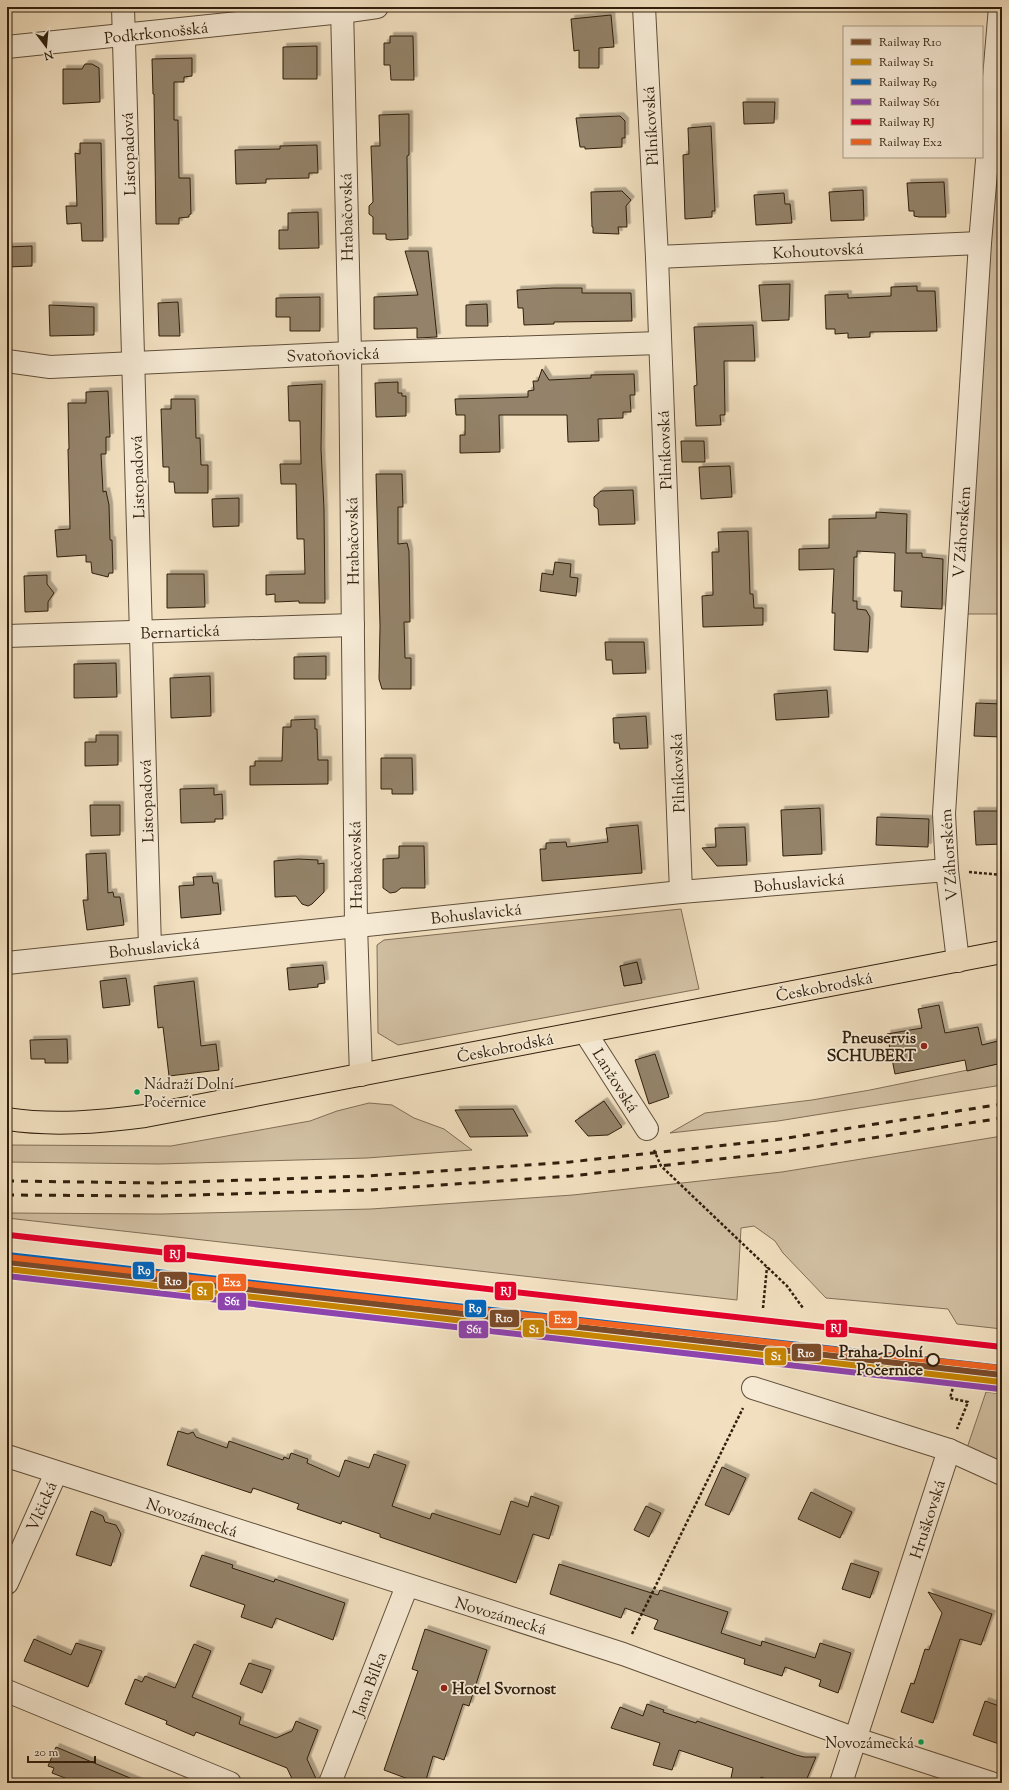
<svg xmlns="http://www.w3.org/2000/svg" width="1009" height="1790" viewBox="0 0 1009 1790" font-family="'Sorts Mill Goudy',serif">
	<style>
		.green { fill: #d0bea1; stroke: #806e57; fill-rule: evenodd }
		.building { fill: #94836a; stroke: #301f0d; filter: url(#shadow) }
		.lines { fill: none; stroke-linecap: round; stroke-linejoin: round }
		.street-casing { stroke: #604f3a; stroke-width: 24 }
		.primary-casing { stroke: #301f0d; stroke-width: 24 }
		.path { stroke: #301f0d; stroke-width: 2.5; stroke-dasharray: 3 2; stroke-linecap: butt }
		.street { stroke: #f6ead5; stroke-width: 22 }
		.primary { stroke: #f1dfbf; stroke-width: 22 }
		.rail { stroke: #301f0d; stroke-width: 3; stroke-dasharray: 7 7; stroke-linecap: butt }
		.rail-1-casing { stroke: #f6ead5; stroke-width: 9 }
		.rail-2-casing { stroke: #f6ead5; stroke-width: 9 }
		.rail-3-casing { stroke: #f6ead5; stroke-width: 9 }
		.rail-4-casing { stroke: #f6ead5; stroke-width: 9 }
		.rail-5-casing { stroke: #f6ead5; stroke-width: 9 }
		.rail-6-casing { stroke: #f6ead5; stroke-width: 9 }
		.rail-1 { stroke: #7a4b2a; stroke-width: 6 }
		.rail-2 { stroke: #c58403; stroke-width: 6 }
		.rail-3 { stroke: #0065bd; stroke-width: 6 }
		.rail-4 { stroke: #8e44ad; stroke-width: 6 }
		.rail-5 { stroke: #e4002b; stroke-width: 6 }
		.rail-6 { stroke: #f26522; stroke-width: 6 }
		.poi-dot { fill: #8f2418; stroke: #f6ead5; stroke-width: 1.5 }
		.bus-dot { fill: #00a651; stroke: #f6ead5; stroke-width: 1.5 }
		.stop-dot { fill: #f6ead5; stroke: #301f0d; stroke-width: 2 }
		.labels { text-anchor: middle; stroke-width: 3.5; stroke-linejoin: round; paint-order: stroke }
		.bus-label { font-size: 15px; fill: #301f0d; stroke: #f6ead5; text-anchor: start }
		.street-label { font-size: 16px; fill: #301f0d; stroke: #f6ead5 }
		.poi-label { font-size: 16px; font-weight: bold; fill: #301f0d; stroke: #f6ead5; text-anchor: end }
		.stop-label { font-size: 16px; font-weight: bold; fill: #301f0d; stroke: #f6ead5; text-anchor: end }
		.line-badge { stroke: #f6ead5; stroke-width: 1.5 }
		.badge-label { font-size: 11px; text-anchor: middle; font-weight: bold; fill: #fff }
	</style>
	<defs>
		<filter id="shadow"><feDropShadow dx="3.5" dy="-3.5" stdDeviation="0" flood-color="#0004"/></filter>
	</defs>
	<rect width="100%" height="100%" fill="#f1dfbf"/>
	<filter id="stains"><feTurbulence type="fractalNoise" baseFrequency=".005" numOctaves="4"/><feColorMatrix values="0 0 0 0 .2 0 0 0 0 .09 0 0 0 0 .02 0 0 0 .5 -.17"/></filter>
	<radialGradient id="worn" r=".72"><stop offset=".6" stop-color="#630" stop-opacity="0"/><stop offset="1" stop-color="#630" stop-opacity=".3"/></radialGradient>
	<g class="green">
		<path d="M1002 129V614H960L964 479Z"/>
		<path d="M681 909 699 989 398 1045 378 1033 377 945 384 940ZM637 962 642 983 624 986 620 966Z"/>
		<path d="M1002 1063V1085L778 1121 670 1133 705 1113 812 1100 870 1090Z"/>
		<path d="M369 1103 392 1105 414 1118 444 1129 472 1150 367 1158 159 1164 7 1162V1145L171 1146 310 1121 337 1111Z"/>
		<path d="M1002 1136V1329L957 1324 948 1309 826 1298 783 1253 775 1241 754 1226 741 1228 737 1300 7 1218V1213L161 1214 371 1209 573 1195 782 1172Z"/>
		<path d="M986 1392 1002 1394V1464L967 1448Z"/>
	</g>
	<g class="building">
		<path d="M611 15 614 47 599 48V68H579V50L574 51 571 19Z"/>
		<path d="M390 36H413L414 80H391L390 65H384V43H390Z"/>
		<path d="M317 46V79H283V47Z"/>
		<path d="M192 58V76L184 77V82H174V120H178L179 178H190L191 214 189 215V217L179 218V224H156L154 94H153L152 59Z"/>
		<path d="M85 64H92L99 68 100 102 63 104V69H82Z"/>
		<path d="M743 102H775L774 123 744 124Z"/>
		<path d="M409 114V155L407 156 408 239 390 240 386 239V234H373V217L369 214V206L373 202 371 146H380L379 115Z"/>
		<path d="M620 116 625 121V138H622V147L585 149V147H580L576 118Z"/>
		<path d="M711 126 715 211H712V217L685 219 683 155 689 154 688 128Z"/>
		<path d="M80 143H101L103 241H82L81 223 67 224 66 206H77L75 153 80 154Z"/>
		<path d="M317 145 318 173H309V178L266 179V183L236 184 235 150 280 149V146Z"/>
		<path d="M944 182 946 217H919L914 216V211H909L907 183Z"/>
		<path d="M863 190 864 220 831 221 829 192Z"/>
		<path d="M622 191 631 200 626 206 627 227H618L619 234 593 233V227H592L591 192Z"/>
		<path d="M784 193 785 204H790L792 223 756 225 754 195Z"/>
		<path d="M318 212 319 248 279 249V230H288V213Z"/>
		<path d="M32 246V266L7 267V247Z"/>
		<path d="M405 251H428L437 337 417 338V328L374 329V297L418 295Z"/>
		<path d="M790 284 789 320 762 321 759 285Z"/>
		<path d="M917 286V291H935L937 331 870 332V337L848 338V333L835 334V329H826L825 295 848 294V298L891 296V287Z"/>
		<path d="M553 288H582V293H631L632 321 554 322V324L524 325 523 308H518L517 290Z"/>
		<path d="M320 297V331H290V317H276V298Z"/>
		<path d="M178 302 180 336H159L158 303Z"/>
		<path d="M487 304 488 326H466V305Z"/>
		<path d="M49 305 94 307V335L50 336Z"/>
		<path d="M753 325 755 361H724L725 415H720L721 425 696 426 694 386 697 385 694 327Z"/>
		<path d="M542 369 549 380 591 378V375L634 374 635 395H630L631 412H623V418L598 419 599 441 568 442 567 415H499L500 452 460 453V435H465V415H456L455 399 528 397V391L534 390 533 381H538Z"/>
		<path d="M398 382V393H402V396H406V416L376 417 375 383Z"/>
		<path d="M322 384 321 449 324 509 325 603H299V601L275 602V594L266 595V575L305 574 304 539H297L296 484H281L280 464H301L300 421H289L288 386Z"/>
		<path d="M108 391 110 437H106V454H101L103 492 106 491 109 505 110 540H112L113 573H109L108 577 92 573 91 562H86V555L57 557 55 530 70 529 68 449H69L68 403H86V392Z"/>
		<path d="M171 399H195L196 438H200L201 465H208V493H175L174 482H169V467H163L161 409H171Z"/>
		<path d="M681 441H704L705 462H682Z"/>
		<path d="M730 466 732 497 701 499 699 467Z"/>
		<path d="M376 474H402L403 507H398V544L407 543 409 551 410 622H404L405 658H411V689H382L379 679 380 626Z"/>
		<path d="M633 490 635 524 599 525 598 509 594 506V497L601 491Z"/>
		<path d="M239 498V526L213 527 212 499Z"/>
		<path d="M876 512 907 514 906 553H922V557L943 559 942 609 901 607 902 591H894L895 553 857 551V557H854L853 601H857V609L866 610 870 617 868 652 834 650 835 613H832L834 569 799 570V549L829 548V519L876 518Z"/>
		<path d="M748 531 750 594H753L754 608H763V625L703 627 702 596 713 595 712 552H719L718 532Z"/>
		<path d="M555 562 571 564 570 577 578 578 576 596 540 591 542 573 553 575Z"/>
		<path d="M167 574H204L205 607 167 608Z"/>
		<path d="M47 575V584L54 593 48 602V611L25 612 24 576Z"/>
		<path d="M605 642H644L646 673 613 674 612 660H606Z"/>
		<path d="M326 656V679H294V657Z"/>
		<path d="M116 663 117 697 74 698V664Z"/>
		<path d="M210 676 211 716 171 718 170 678Z"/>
		<path d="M827 690 829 717 776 720 774 694Z"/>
		<path d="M976 703 1002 704V737L974 736Z"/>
		<path d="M646 716 648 748 620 749 619 743H614L613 718Z"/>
		<path d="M315 719V729H317L318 760H328V784L250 785V766H255V761H282L283 727H291V720Z"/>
		<path d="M96 735H118V765L85 766V742H96Z"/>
		<path d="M381 758H412L413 794H392V789H381Z"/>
		<path d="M214 788V795L222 794 223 819H215V822L181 823 180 789Z"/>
		<path d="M90 805H120V835L91 836Z"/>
		<path d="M820 808 822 854 783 856 781 810Z"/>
		<path d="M974 811H1002V844L976 845Z"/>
		<path d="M877 817 929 819 928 847 876 845Z"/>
		<path d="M638 825 642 873 542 881 540 849H546V843L566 842 567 847 608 842 606 828Z"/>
		<path d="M745 827 747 865 717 866 702 848 716 847 715 828Z"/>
		<path d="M399 846H424L425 888H401L396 892 390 893 383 888V859L399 858Z"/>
		<path d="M106 853 108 893 113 892 114 897H120L124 925 87 930 83 900H88L86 854Z"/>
		<path d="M298 859 318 860V864L324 863V892L312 904 308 906 302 904 296 896 275 897 274 861Z"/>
		<path d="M212 876 213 883H218L221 914 181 918 179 886 194 885 193 877Z"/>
		<path d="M637 962 642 983 624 986 620 966Z"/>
		<path d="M323 965 325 983 318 984V987L289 990 287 968Z"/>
		<path d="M126 978 130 1005 103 1008 100 981Z"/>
		<path d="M194 981 201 1046 216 1044 219 1070 169 1076 163 1027 158 1028 154 986Z"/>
		<path d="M939 1005 945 1033 978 1027 982 1045 1002 1040V1063L967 1071 965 1060 895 1074 887 1034 922 1028 918 1009Z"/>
		<path d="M67 1039 68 1063H45V1059H31L30 1040Z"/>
		<path d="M655 1054 669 1097 649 1104 635 1060Z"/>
		<path d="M604 1101 622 1127 608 1135 588 1136 575 1121Z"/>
		<path d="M513 1109 528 1136 470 1137 455 1110Z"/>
		<path d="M178 1431 188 1434 193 1432 196 1437 227 1448 229 1441 283 1460 284 1457 289 1459 291 1453 308 1459 307 1463 339 1477 345 1460 369 1468 374 1454 406 1465 392 1506 430 1519 432 1513 500 1535 511 1501 528 1507 531 1496 559 1506 549 1539 533 1534 516 1583 380 1537V1534L342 1521 341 1524 297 1509 299 1504 253 1488 251 1493 167 1465Z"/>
		<path d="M722 1467 746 1478 729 1515 705 1505Z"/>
		<path d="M811 1492 852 1512 840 1538 798 1519Z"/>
		<path d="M646 1506 661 1513 649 1537 634 1530Z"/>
		<path d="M91 1511 103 1516 105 1522 116 1525 121 1534 111 1566 76 1555Z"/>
		<path d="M202 1555 233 1565 232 1568 274 1582 275 1579 345 1603 333 1640 276 1618 272 1628 241 1617 245 1605 190 1586Z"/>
		<path d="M851 1563 879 1572 870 1598 842 1589Z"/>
		<path d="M559 1564 658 1595 660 1590 728 1612 721 1633 761 1646 762 1641 815 1658 820 1643 851 1653 838 1693 819 1686 821 1680 785 1667 782 1676 744 1664 745 1659 654 1629 658 1620 625 1608 621 1618 550 1594Z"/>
		<path d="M928 1592 992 1614 981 1645 960 1639 933 1723 901 1712 911 1683 914 1684 925 1649 929 1650 942 1613Z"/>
		<path d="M425 1629 487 1650 469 1706 463 1704 444 1760 433 1756 425 1783H419L384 1770 418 1671 412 1669Z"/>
		<path d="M34 1639 71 1655 76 1643 102 1651 88 1687 24 1661Z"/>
		<path d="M194 1644 211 1651 192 1697 241 1717 239 1724 276 1738 292 1731 296 1721 318 1730 307 1759 318 1783H294L287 1768 196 1732 194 1736 166 1724 167 1721 125 1704 135 1679 142 1682 145 1676 175 1688Z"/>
		<path d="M249 1663 271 1670 262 1693 240 1684Z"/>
		<path d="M985 1701 1002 1707V1745L973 1735Z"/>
		<path d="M647 1704 664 1710 663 1712 696 1723 697 1721 796 1755 804 1757H816L805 1783H778L761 1777 759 1783H730L733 1768 679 1750 672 1770 653 1765 660 1743 611 1728 620 1707 643 1716Z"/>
		<path d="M56 1747 142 1783H78L52 1773 54 1768 48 1766Z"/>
	</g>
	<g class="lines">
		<g class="street-casing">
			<g id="street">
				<path d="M123 7 150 948"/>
				<path d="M342 7 350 353 356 925 361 1075"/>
				<path d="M644 7 657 257 681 892"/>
				<path d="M7 47 342 12 377 7"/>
				<path d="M657 257 980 243"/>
				<path d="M7 361 50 367 350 353 660 343"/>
				<path d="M7 636 353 625"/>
				<path d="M958 961 947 870 944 814 980 243 1000 7"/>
				<path d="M7 963 681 892 947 870"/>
				<path d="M585 1032 647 1129"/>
				<path d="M753 1388 949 1450 1002 1474"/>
				<path d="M7 1456 623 1654 856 1739 991 1783"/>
				<path d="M7 1583 56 1473"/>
				<path d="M7 1691 230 1783"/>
				<path d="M330 1783 407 1586"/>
				<path d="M841 1783 949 1450"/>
			</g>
		</g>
		<g class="primary-casing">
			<path id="primary" d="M7 1119C53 1126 99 1122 145 1116L1002 952"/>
		</g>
		<g class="path">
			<path d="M969 872 1002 875"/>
			<path d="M654 1150 661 1166 787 1286 803 1308"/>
			<path d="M763 1308 767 1267"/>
			<path d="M954 1384 950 1398 968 1402 957 1429"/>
			<path d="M632 1634 743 1408"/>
		</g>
		<use href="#street" class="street"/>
		<use href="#primary" class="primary"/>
		<g class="rail">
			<path d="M7 1181 159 1183 368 1176 570 1162 781 1139 1002 1104"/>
			<path d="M7 1195 160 1196 370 1190 571 1176 782 1152 1002 1118"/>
		</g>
		<g class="rail-1-casing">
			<path id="rail-1" d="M7 1262 1002 1375"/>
		</g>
		<g class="rail-2-casing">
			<path id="rail-2" d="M7 1269 1001 1382"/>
		</g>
		<g class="rail-3-casing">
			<path id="rail-3" d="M8 1255 1002 1368"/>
		</g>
		<g class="rail-4-casing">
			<path id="rail-4" d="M7 1276 1000 1389"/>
		</g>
		<g class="rail-5-casing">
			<path id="rail-5" d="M9 1235 1002 1347"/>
		</g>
		<g class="rail-6-casing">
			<path id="rail-6" d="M7 1257 1000 1368"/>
		</g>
		<use href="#rail-1" class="rail-1"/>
		<use href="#rail-2" class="rail-2"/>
		<use href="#rail-3" class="rail-3"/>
		<use href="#rail-4" class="rail-4"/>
		<use href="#rail-5" class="rail-5"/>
		<use href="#rail-6" class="rail-6"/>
	</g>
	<g class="poi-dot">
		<circle cx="924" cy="1046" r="4"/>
		<circle cx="444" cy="1688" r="4"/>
	</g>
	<g class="bus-dot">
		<circle cx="137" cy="1092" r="3.5"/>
		<circle cx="921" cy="1742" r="3.5"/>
	</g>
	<circle class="stop-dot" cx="933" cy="1360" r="6"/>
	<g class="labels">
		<g class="bus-label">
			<text x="144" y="1089">Nádraží Dolní<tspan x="144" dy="18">Počernice</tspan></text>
			<text x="914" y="1748" text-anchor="end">Novozámecká</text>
		</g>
		<g class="street-label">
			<text transform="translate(156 32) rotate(-6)" y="6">Podkrkonošská</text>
			<text transform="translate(650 126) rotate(-93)" y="6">Pilníkovská</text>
			<text transform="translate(128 154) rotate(-92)" y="6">Listopadová</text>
			<text transform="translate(346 217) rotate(-91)" y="6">Hrabačovská</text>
			<text transform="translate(818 250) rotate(-3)" y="6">Kohoutovská</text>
			<text transform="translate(333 354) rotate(-2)" y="6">Svatoňovická</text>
			<text transform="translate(664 450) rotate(-92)" y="6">Pilníkovská</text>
			<text transform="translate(137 477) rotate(-92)" y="6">Listopadová</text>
			<text transform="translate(961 532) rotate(-86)" y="6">V Záhorském</text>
			<text transform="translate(352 541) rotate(-91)" y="6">Hrabačovská</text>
			<text transform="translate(180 631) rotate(-2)" y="6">Bernartická</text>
			<text transform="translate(677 773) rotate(-92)" y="6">Pilníkovská</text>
			<text transform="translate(146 801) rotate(-92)" y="6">Listopadová</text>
			<text transform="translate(948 855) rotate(-94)" y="6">V Záhorském</text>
			<text transform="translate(355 865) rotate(-91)" y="6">Hrabačovská</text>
			<text transform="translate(799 882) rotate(-5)" y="6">Bohuslavická</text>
			<text transform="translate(476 913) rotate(-6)" y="6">Bohuslavická</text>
			<text transform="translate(154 947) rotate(-6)" y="6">Bohuslavická</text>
			<text transform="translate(824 986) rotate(-11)" y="6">Českobrodská</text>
			<text transform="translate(505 1047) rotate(-11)" y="6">Českobrodská</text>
			<text transform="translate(616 1080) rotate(58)" y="6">Lanžovská</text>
			<text transform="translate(41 1506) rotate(-66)" y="6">Vlčická</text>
			<text transform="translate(192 1517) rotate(18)" y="6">Novozámecká</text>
			<text transform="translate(927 1519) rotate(-72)" y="6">Hruškovská</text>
			<text transform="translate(501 1615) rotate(17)" y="6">Novozámecká</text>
			<text transform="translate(369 1684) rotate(-69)" y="6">Jana Bílka</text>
		</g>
		<g class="poi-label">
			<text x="916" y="1043">Pneuservis<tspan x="916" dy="18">SCHUBERT</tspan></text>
			<text x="452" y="1694" text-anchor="start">Hotel Svornost</text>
		</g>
		<g class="stop-label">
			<text x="923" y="1357">Praha-Dolní<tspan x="923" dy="18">Počernice</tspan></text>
		</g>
	</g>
	<g class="line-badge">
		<rect x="163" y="1244" width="23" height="19" rx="4" fill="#e4002b"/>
		<rect x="132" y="1261" width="23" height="19" rx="4" fill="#0065bd"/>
		<rect x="158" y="1271" width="30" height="19" rx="4" fill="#7a4b2a"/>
		<rect x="217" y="1273" width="30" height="19" rx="4" fill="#f26522"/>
		<rect x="494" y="1281" width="23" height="20" rx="4" fill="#e4002b"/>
		<rect x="191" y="1282" width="23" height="19" rx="4" fill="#c58403"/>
		<rect x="217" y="1292" width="30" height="19" rx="4" fill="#8e44ad"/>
		<rect x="464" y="1299" width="23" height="19" rx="4" fill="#0065bd"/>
		<rect x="489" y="1309" width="31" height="19" rx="4" fill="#7a4b2a"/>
		<rect x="548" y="1310" width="30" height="19" rx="4" fill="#f26522"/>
		<rect x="825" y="1319" width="23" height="19" rx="4" fill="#e4002b"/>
		<rect x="522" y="1319" width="23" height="19" rx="4" fill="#c58403"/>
		<rect x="458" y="1320" width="31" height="19" rx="4" fill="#8e44ad"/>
		<rect x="791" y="1343" width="31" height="19" rx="4" fill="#7a4b2a"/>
		<rect x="764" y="1347" width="23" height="19" rx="4" fill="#c58403"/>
	</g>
	<g class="badge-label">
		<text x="175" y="1258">RJ</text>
		<text x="144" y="1274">R9</text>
		<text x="173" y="1285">R10</text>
		<text x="232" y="1286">Ex2</text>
		<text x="506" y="1295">RJ</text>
		<text x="202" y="1295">S1</text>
		<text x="232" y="1305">S61</text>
		<text x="475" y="1312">R9</text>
		<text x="504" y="1322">R10</text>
		<text x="563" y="1323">Ex2</text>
		<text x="836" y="1332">RJ</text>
		<text x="534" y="1333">S1</text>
		<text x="474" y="1333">S61</text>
		<text x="806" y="1357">R10</text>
		<text x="776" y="1360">S1</text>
	</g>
	<rect width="1009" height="1790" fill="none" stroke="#f1dfbf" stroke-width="24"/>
	<rect x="8" y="8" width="993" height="1774" fill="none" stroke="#301f0d" stroke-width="2"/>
	<rect x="12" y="12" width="985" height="1766" fill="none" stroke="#301f0d"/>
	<rect x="843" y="26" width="140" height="132" fill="#f6ead5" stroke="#a79985"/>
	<rect x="851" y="39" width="20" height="6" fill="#7a4b2a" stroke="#a79985"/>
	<text x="879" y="46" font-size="12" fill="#301f0d">Railway R10</text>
	<rect x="851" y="59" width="20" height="6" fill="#c58403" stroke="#a79985"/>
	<text x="879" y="66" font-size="12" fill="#301f0d">Railway S1</text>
	<rect x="851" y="79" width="20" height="6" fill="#0065bd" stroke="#a79985"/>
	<text x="879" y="86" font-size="12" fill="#301f0d">Railway R9</text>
	<rect x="851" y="99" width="20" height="6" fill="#8e44ad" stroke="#a79985"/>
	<text x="879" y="106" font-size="12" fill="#301f0d">Railway S61</text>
	<rect x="851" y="119" width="20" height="6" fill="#e4002b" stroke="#a79985"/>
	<text x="879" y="126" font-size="12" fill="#301f0d">Railway RJ</text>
	<rect x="851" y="139" width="20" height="6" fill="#f26522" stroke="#a79985"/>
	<text x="879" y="146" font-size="12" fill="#301f0d">Railway Ex2</text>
	<g transform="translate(46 46) rotate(164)" stroke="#f6ead5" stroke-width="3" paint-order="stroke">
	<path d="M0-3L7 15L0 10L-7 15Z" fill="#301f0d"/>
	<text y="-6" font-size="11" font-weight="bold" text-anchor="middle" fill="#301f0d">N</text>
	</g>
	<path d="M28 1756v6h67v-6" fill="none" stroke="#301f0d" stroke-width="2"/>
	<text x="34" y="1756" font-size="12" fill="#301f0d" stroke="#f6ead5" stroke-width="3" paint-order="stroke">20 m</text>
	<rect width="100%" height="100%" filter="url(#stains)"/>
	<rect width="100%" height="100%" fill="url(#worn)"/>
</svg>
